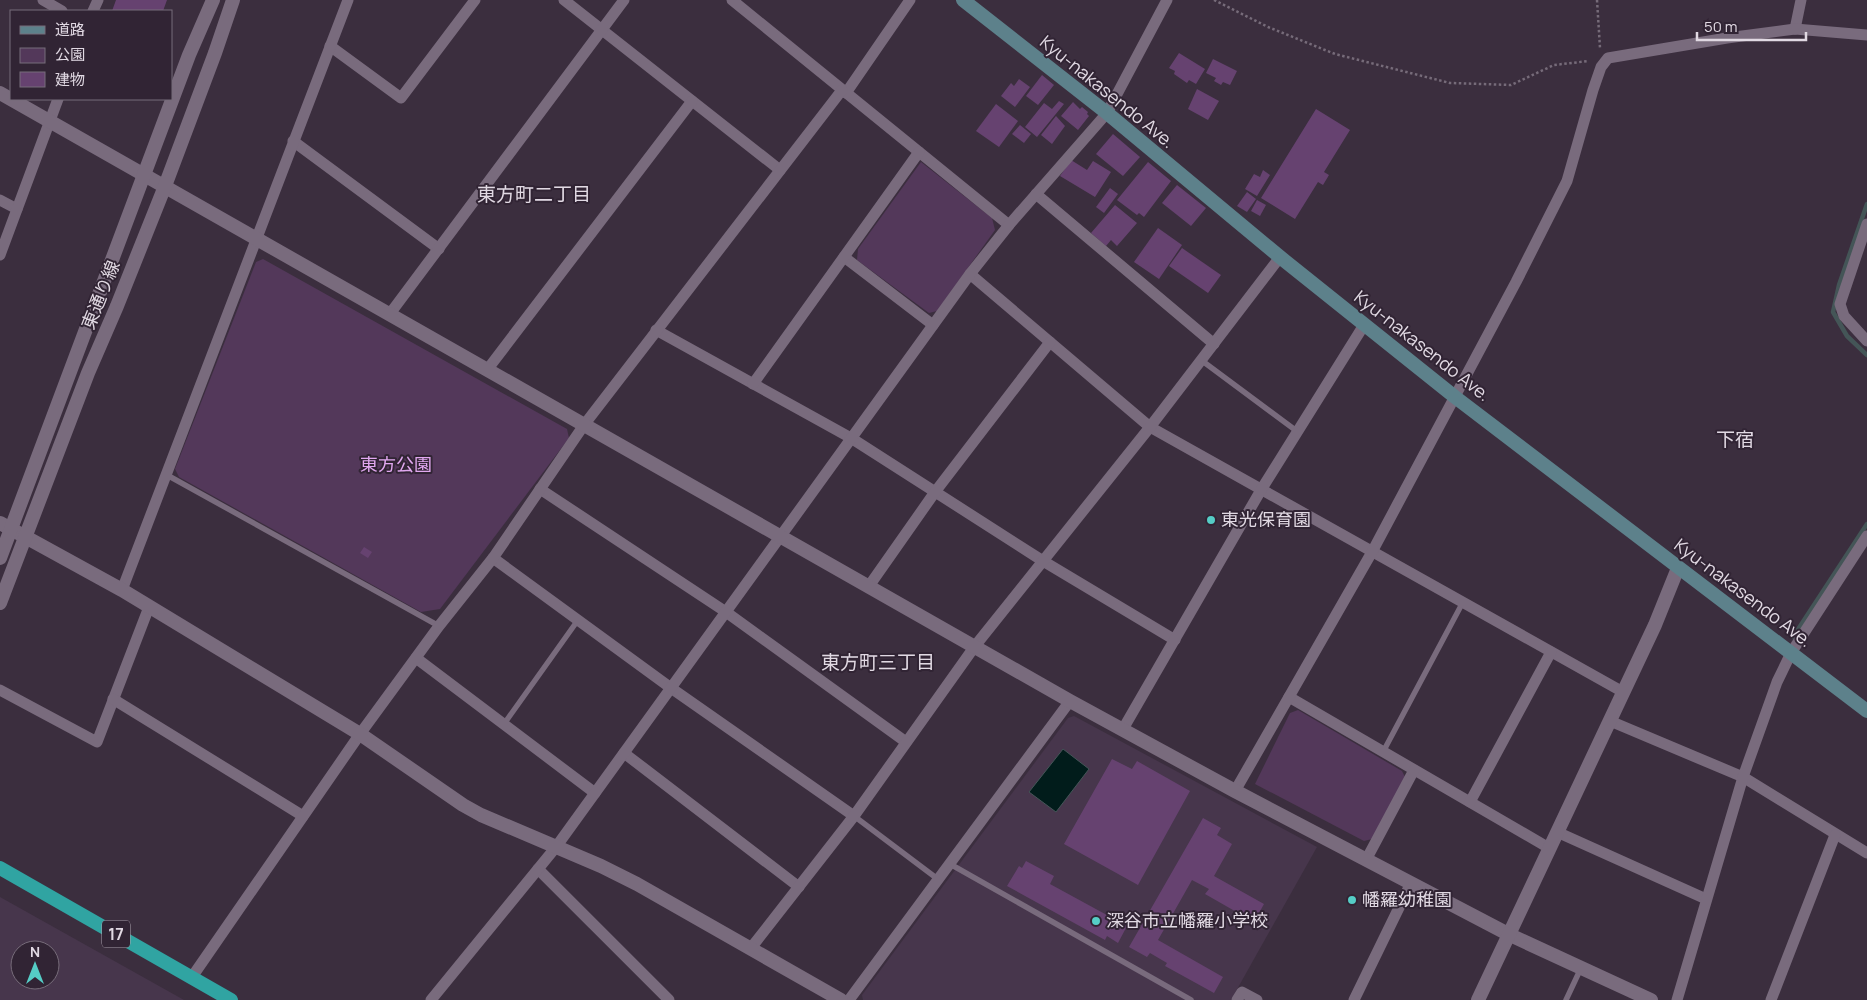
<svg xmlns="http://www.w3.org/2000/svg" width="1867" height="1000" viewBox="0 0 1867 1000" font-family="Manrope,'Noto Sans JP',sans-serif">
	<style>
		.built { fill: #47364c; fill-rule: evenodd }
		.green { fill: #53385a }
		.water { fill: #011c1b; stroke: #445557 }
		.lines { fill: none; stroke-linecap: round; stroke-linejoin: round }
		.stream { stroke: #445557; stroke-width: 4.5 }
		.building { fill: #664270 }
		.path { stroke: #766b79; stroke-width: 2.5; stroke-dasharray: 2.5 2.5; stroke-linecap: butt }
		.service { stroke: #796b7d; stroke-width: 5.5 }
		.minor { stroke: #796b7d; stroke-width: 11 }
		.tertiary { stroke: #796b7d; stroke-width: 14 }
		.secondary { stroke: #5d818b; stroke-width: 14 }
		.trunk { stroke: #30a4a2; stroke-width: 14 }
		.poi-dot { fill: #55cdc6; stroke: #312434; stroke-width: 2 }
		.labels { text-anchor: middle; stroke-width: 4; stroke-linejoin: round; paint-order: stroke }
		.shield { fill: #312434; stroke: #aca3ae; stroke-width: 1 }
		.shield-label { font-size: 16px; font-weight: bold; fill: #e1d9e3 }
		.street-label { font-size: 18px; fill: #e1d9e3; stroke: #312434 }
		.park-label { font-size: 18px; fill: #e1a8f0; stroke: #312434 }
		.poi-label { font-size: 18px; fill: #e1d9e3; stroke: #312434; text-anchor: start }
		.neighbourhood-label { font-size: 19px; fill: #e1d9e3; stroke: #312434 }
	</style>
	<rect width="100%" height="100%" fill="#3b2e3e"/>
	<g class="built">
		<path d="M1074 716 1317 847 1231 1000H863L862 995 1068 718Z"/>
		<path d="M0 897 184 1000H0ZM20 950H50V980H20Z"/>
	</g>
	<g class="green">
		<path d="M921 162 992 218 995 230 937 311 929 313 857 260 858 249Z"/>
		<path d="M263 259 567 429 569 438 440 609 421 612 179 477 175 469 256 262Z"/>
		<path d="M1298 710 1402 771 1405 777 1372 839 1364 841 1255 784 1290 713Z"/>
	</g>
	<path class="water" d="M1063 749 1089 769 1056 812 1029 792Z"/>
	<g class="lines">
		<g class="stream">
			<path d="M1867 204 1839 285 1833 312 1847 336 1867 355"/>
			<path d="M1793 637 1867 524"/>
		</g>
	</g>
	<g class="building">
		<path d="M116 0H167L163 11H112Z"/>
		<path d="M1179 53 1205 69 1196 84 1189 80 1187 83 1174 74 1175 71 1169 68Z"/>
		<path d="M1213 59 1237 71 1230 85 1223 82 1221 85 1214 81 1216 78 1206 73Z"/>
		<path d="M1042 75 1054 85 1038 105 1026 96Z"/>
		<path d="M1019 79 1030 87 1015 107 1001 96 1011 83 1014 86Z"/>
		<path d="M1197 89 1219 101 1208 120 1188 109Z"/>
		<path d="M1059 101 1064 104 1037 137 1025 127 1044 103 1052 109Z"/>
		<path d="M1073 102 1080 109 1082 107 1088 112 1087 114 1089 116 1078 130 1061 116Z"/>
		<path d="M996 104 1018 121 999 147 976 131Z"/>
		<path d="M1316 109 1350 130 1324 172 1329 175 1323 185 1318 182 1295 219 1261 198Z"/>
		<path d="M1056 116 1065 126 1052 144 1041 135Z"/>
		<path d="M1020 125 1031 134 1024 143 1012 134Z"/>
		<path d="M1113 134 1140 157 1123 176 1096 154Z"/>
		<path d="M1071 160 1087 170 1093 161 1111 172 1095 197 1060 176Z"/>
		<path d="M1148 162 1171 181 1144 217 1139 213 1137 215 1117 200Z"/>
		<path d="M1263 170 1270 175 1257 196 1245 189 1254 174 1260 177Z"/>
		<path d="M1177 185 1206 208 1191 226 1162 203Z"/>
		<path d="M1110 188 1118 194 1104 213 1096 207Z"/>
		<path d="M1247 192 1256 199 1247 212 1237 206Z"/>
		<path d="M1257 200 1266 205 1260 216 1251 211Z"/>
		<path d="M1115 205 1137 223 1117 246 1111 240 1106 246 1091 233Z"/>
		<path d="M1158 228 1182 245 1159 279 1134 262Z"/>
		<path d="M1182 248 1221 275 1208 293 1169 266Z"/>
		<path d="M364 547 372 552 368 558 360 553Z"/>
		<path d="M1112 759 1132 769 1137 761 1190 791 1138 885 1064 844Z"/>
		<path d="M1203 818 1221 828 1217 835 1232 844 1214 876 1264 904 1254 922 1205 894 1209 889 1192 880 1158 940 1223 977 1214 993 1165 966 1167 963 1150 953 1147 957 1129 947Z"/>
		<path d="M1026 861 1054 876 1050 884 1127 926 1118 943 1107 936 1105 940 1007 886 1019 866 1022 868Z"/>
	</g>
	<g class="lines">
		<g class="path">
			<path d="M1214 0 1268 27 1335 54 1450 83 1511 85 1554 65 1589 61"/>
			<path d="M1597 0 1600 48"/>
		</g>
		<g class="service">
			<path d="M1201 360 1298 432"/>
			<path d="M167 475 439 626"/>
			<path d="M504 724 578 620"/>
			<path d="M1383 752 1463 602"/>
			<path d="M854 816 939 880"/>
			<path d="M950 864 1191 1000"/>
			<path d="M1566 1000 1581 968"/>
		</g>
		<g class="minor">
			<path d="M43 0 62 11"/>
			<path d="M564 0 780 170"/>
			<path d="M732 0 1009 225"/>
			<path d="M93 11 98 0"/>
			<path d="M1795 29 1801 0"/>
			<path d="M330 46 401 98 475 0"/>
			<path d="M846 93 910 0"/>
			<path d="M293 141 439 249"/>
			<path d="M1036 194 1214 344"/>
			<path d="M0 200 17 209"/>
			<path d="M1867 224 1840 304 1844 316 1867 341"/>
			<path d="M0 255 58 99"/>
			<path d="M844 257 933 325"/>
			<path d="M970 274 1150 427 1623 692"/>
			<path d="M389 315 624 0"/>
			<path d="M656 330 851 438 1043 561 1175 640"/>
			<path d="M487 370 692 101"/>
			<path d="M753 384 919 152"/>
			<path d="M540 489 726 612 906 742"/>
			<path d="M493 558 671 688 854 816"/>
			<path d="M869 586 935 492 1050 342"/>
			<path d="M122 590 348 0"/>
			<path d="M416 658 595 793"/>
			<path d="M0 690 97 742 149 607"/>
			<path d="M1289 697 1549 848"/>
			<path d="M113 699 303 816"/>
			<path d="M1610 721 1743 777 1867 853"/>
			<path d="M1123 729 1261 490 1364 325"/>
			<path d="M624 753 799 887"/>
			<path d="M1235 791 1372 552 1516 282 1567 181 1593 90 1601 67 1608 58 1727 38 1795 29 1867 35"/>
			<path d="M1470 802 1551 652"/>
			<path d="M1557 832 1706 899"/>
			<path d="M1366 860 1414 770"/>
			<path d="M538 869 669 1000"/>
			<path d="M751 948 854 816 975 646 1150 427 1280 257"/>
			<path d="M192 977 360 734 439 626 493 558 584 425 842 90"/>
			<path d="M431 1000 556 847 970 274 1009 225 1107 113 1167 0"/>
			<path d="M849 1000 1070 701"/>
			<path d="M1237 1000 1242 992 1257 1000"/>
			<path d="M1354 1000 1411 883"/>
			<path d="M1677 1000 1743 777 1777 682 1791 653 1867 536"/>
			<path d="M1771 1000 1835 835"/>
		</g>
		<g class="tertiary">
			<path d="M0 93 1070 701 1235 791 1510 935 1651 1000"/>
			<path d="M0 523 122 590 360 734 463 805 481 815 601 866 637 884 841 1000"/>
			<path d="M0 558 189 55 213 0"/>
			<path d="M0 603 88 373 117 306 165 186 215 53 233 0"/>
			<path d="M1478 1000 1655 625 1678 568"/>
		</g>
		<path class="secondary" d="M963 0 1107 113 1280 257 1455 397 1867 711"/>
		<path class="trunk" d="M0 868 231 1000"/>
	</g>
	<g class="poi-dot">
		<circle cx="1211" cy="520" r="5"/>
		<circle cx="1352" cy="900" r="5"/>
		<circle cx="1096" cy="921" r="5"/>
	</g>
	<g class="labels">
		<rect class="shield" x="102" y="920.5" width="28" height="27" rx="4"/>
		<g class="shield-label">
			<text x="116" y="940">17</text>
		</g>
		<g class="street-label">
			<text transform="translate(1107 92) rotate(39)" y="6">Kyu-nakasendo Ave.</text>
			<text transform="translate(101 295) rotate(-68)" y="6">東通り線</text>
			<text transform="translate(1422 346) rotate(38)" y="6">Kyu-nakasendo Ave.</text>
			<text transform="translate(1743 593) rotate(37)" y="6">Kyu-nakasendo Ave.</text>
		</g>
		<g class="park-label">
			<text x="396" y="471">東方公園</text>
		</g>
		<g class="poi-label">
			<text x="1221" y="526">東光保育園</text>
			<text x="1362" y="906">幡羅幼稚園</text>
			<text x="1106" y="927">深谷市立幡羅小学校</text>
		</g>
		<g class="neighbourhood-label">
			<text x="534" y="201">東方町二丁目</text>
			<text x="1735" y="446">下宿</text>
			<text x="878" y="669">東方町三丁目</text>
		</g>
	</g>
	<rect x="10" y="10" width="162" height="90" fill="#312434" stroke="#776c7a"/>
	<rect x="20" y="26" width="25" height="8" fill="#5d818b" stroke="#776c7a"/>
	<text x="55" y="35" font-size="15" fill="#e1d9e3">道路</text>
	<rect x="20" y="48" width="25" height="15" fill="#53385a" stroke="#776c7a"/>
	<text x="55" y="60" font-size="15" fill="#e1d9e3">公園</text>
	<rect x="20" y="72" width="25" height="15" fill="#664270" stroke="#776c7a"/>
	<text x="55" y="85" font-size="15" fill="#e1d9e3">建物</text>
	<g transform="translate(35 965)"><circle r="24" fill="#312434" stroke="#776c7a"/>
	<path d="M0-4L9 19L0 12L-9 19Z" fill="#55cdc6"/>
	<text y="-8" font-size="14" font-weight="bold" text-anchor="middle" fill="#e1d9e3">N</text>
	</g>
	<path d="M1697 32v8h109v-8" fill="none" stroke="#e1d9e3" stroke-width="2.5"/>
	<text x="1704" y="32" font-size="15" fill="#e1d9e3" stroke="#312434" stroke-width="4" paint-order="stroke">50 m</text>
</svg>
